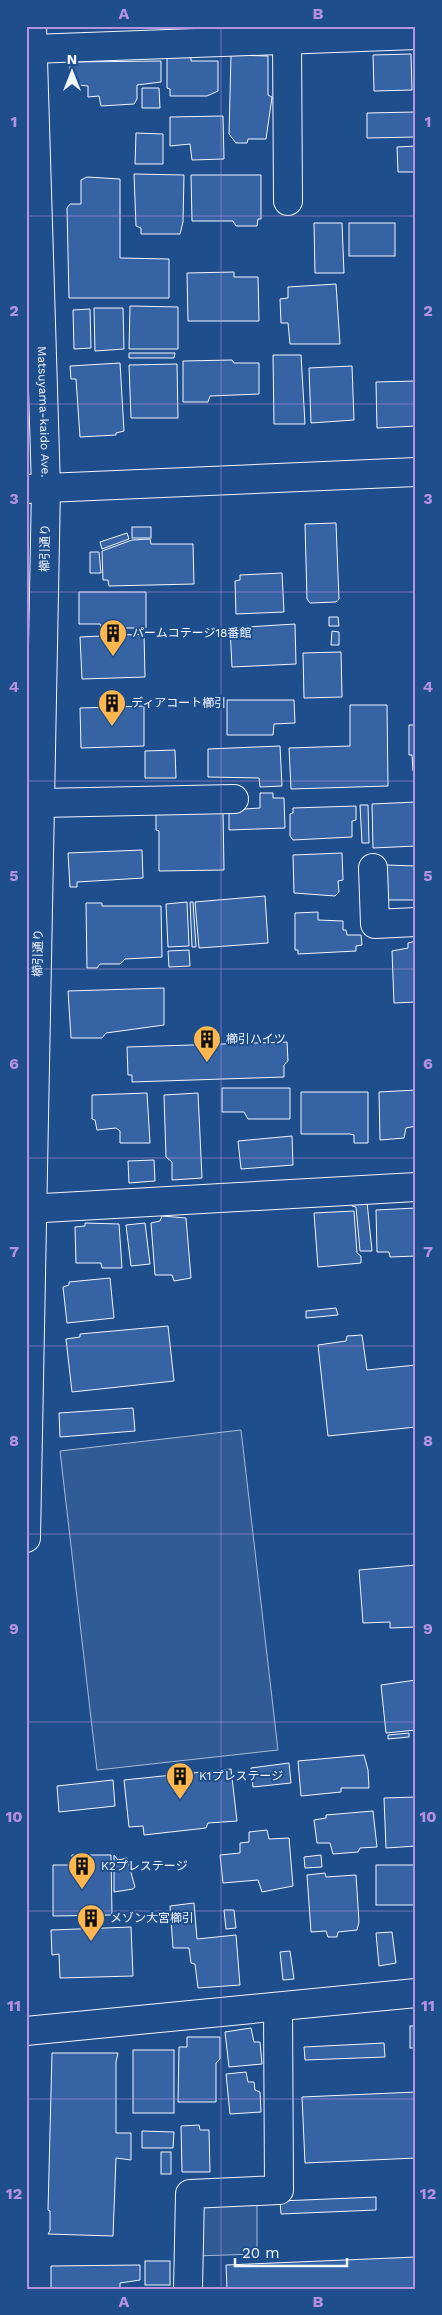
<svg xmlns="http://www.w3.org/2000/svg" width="442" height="2315" viewBox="0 0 442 2315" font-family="'Work Sans','Noto Sans JP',sans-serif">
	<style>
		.built { fill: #305b95; stroke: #a8bbd7 }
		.building { fill: #3563a3; stroke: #f2f6ff }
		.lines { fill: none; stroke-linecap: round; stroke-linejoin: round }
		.minor-casing { stroke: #f2f6ff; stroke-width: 30 }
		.major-casing { stroke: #f2f6ff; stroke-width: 30 }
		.minor { stroke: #1f4e8c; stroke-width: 28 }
		.major { stroke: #1f4e8c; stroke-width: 28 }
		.grid { fill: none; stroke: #b691df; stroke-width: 1; stroke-opacity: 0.55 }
		.labels { text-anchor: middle; stroke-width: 4; stroke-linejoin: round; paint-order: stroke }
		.street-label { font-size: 12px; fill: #f2f6ff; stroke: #1f4e8c }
		.poi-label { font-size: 12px; fill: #f2f6ff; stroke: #1f4e8c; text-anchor: start }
		.neatline { fill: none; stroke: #b691df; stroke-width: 2 }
		.grid-label { font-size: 16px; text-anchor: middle; font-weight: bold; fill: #b691df }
	</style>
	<rect width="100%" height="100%" fill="#1f4e8c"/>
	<g class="built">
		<path d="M241 1430 278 1750 97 1770 60 1451Z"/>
		<path d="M257 2200V2254L194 2256 196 2202Z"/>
	</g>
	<g class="building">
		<path d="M411 54 412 90 374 91 373 55Z"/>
		<path d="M231 55 268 56V95L272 97 266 139H248L247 143H236L229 134Z"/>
		<path d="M167 56H191V61H218V91L207 96H170V89L167 88Z"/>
		<path d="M161 61V82L137 85V99L134 104 101 106 99 96 88 97V86L70 84V62Z"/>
		<path d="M142 88H159L160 108H142Z"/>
		<path d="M416 112V137L367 138V113Z"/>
		<path d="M223 116 224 159 192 160 190 144 170 146V117Z"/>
		<path d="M136 133 163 134V164H135Z"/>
		<path d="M416 146V172H398L397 147Z"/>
		<path d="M134 174 184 175 183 222 180 234H141V228L136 226Z"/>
		<path d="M191 175H261V219H258L257 226H236L233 221H192Z"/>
		<path d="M87 177 120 179V258L169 259V298H69L67 208 70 204H81V180Z"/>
		<path d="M314 223H342L344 273H315Z"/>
		<rect x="349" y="223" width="46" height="33"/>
		<path d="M234 272V277H258L259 321H188L187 273Z"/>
		<rect x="414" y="279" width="2" height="32"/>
		<path d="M336 284 340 344H290L288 323H281L280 299 288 298V287Z"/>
		<path d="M130 306 178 307V349H129Z"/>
		<path d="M94 308H123L124 349 95 351Z"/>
		<path d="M90 309 91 348 74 349 73 310Z"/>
		<path d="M129 353H175L174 358H129Z"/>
		<path d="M273 355H301L305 424H274Z"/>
		<path d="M232 360 234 363H259V394L210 396 208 402H183V361Z"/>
		<path d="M120 363 124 431 116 433V435L80 437 76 379H71L70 366Z"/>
		<path d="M177 364 178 418H131L129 365Z"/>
		<path d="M352 366 354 420 311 423 309 368Z"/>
		<path d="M416 381V426L377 428 376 382Z"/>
		<path d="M336 523 339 599 336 602 310 603 307 599 305 524Z"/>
		<rect x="132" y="527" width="19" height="11"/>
		<path d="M127 533 129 539 102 549 100 542Z"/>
		<path d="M150 539 151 544H193L194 584 109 586 108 580H103L102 551 132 540Z"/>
		<path d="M90 552H99L101 573H90Z"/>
		<path d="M282 573 284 612 236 614 235 581 240 580V575Z"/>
		<path d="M79 592H146V628H102L100 624H79Z"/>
		<path d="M329 617H338L339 626H329Z"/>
		<path d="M295 624 296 664 232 667 230 628Z"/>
		<path d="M332 631 339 632V645H331Z"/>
		<path d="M144 634 145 677 82 679 80 637Z"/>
		<path d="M341 652 342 697 304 698 303 653Z"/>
		<path d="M227 700H294L295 723 274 724 273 735H227Z"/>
		<path d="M350 705H387L388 786 291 789 289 748 350 746Z"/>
		<path d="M144 706V746L81 748 80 708Z"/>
		<path d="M409 725H416V771H413L412 755H409Z"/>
		<path d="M280 746 282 786 260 787 259 778 208 777V749Z"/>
		<path d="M175 750 176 778H145V751Z"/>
		<path d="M260 793H273V798H284L285 828 229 830V810L260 808Z"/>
		<path d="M416 802V846L373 848 372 804Z"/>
		<path d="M360 805H368L369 843H362Z"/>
		<path d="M356 806V820L352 821V837L293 840 290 836V814L293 813V808Z"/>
		<path d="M156 811H223L224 870 159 871V831L156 830Z"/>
		<path d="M142 850 143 878 77 882V887H70L68 853Z"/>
		<path d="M342 853 343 880 338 881 339 892 335 896 294 893 293 855Z"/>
		<path d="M386 865 416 866V900H386Z"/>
		<path d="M265 896 268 943 199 948 195 902Z"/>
		<path d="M187 902 189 946 168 947 166 904Z"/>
		<path d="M190 902H193L196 947H192Z"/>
		<path d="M86 903H102V906H161L162 957 125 959 120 964H100L97 968H87Z"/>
		<path d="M318 912V920L343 921V930H346L347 935H361L362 945 356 946V951L298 954V950H295V913Z"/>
		<path d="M416 941V1002L394 1003 392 951 408 948V943Z"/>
		<path d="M189 950 190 966 169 967 168 951Z"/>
		<path d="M164 988V1025L106 1033 102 1038H71L68 991Z"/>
		<path d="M287 1042 288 1061 284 1065V1077L132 1082V1075H128L127 1047Z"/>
		<path d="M222 1088H290V1119H248L244 1112H222Z"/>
		<path d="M416 1090V1126L406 1128 404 1138 380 1140 379 1092Z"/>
		<path d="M301 1092H368V1143H354V1135L350 1134H301Z"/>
		<path d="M147 1093 150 1143H120V1131L116 1128 97 1130 95 1120 92 1119V1095Z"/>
		<path d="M198 1093 202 1178 172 1180V1162L166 1157 164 1095Z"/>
		<path d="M292 1136 293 1165 241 1169 238 1141Z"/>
		<path d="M154 1160 155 1181 129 1183 128 1161Z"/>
		<path d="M367 1202 372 1251H360L356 1207 352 1206 353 1203Z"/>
		<path d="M416 1208V1256L390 1257 389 1252H377L376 1210Z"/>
		<path d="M354 1211 357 1253 361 1256V1263L318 1267 314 1213Z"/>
		<path d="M162 1216 186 1218 191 1278 174 1281 172 1275H155L151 1223 160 1221Z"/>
		<path d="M85 1223 119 1224 122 1268H102L101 1263H76L75 1227 85 1226Z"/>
		<path d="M145 1223 150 1264 131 1266 126 1225Z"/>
		<path d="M110 1278 114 1318 67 1323 63 1287 69 1285V1282Z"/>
		<path d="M336 1308 338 1315 306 1318V1311Z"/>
		<path d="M168 1326 174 1381 72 1392 66 1339 80 1337V1334Z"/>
		<path d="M362 1335 367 1370 416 1365V1427L328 1436 318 1345 346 1341 347 1336Z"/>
		<path d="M133 1408 135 1431 60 1437 59 1413Z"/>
		<path d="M416 1565V1627L390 1628V1622L363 1623 359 1570Z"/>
		<path d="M416 1680V1730L386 1733 381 1685Z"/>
		<path d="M409 1733V1737L388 1739V1735Z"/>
		<path d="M364 1755 368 1770 369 1788H341V1792L301 1796 298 1761Z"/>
		<path d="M289 1763 291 1783 253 1787 251 1768Z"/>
		<path d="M231 1769 237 1821 208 1823 206 1828 144 1835 143 1826 129 1827 124 1780Z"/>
		<path d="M113 1780 115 1806 59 1812 57 1786Z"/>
		<path d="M416 1797V1846L386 1848 384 1798Z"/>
		<path d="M373 1811 377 1847 360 1848 358 1852 333 1854 330 1843H317L314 1820 326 1818V1815Z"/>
		<path d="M267 1830 269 1839 289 1838 293 1886 262 1892 258 1880 223 1883 220 1855 240 1853V1843L249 1842V1832Z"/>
		<path d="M72 1855H111L112 1915 53 1916V1865H72Z"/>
		<path d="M114 1855 118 1860 127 1858 135 1887 133 1889 114 1892Z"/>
		<path d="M321 1855 322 1867 305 1868 304 1857Z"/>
		<rect x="376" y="1865" width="40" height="40"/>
		<path d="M325 1873 326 1877 356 1875 359 1922 357 1930 338 1932 337 1937H328L326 1931 311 1932 307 1875Z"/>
		<path d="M194 1903 197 1939 236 1935 240 1985 198 1988 195 1964 191 1963 189 1948H173L170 1906Z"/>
		<path d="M224 1910H234L236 1928 226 1929Z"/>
		<path d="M131 1927 133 1976 60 1978 59 1954 52 1955 51 1930Z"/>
		<path d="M392 1932 396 1963 379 1966 376 1933Z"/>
		<path d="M290 1951 294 1979 283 1980 280 1952Z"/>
		<rect x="410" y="2026" width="6" height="22"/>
		<path d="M251 2028 254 2042H260L262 2064 229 2067 225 2032Z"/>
		<path d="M187 2037H220V2059L216 2063V2102H178L179 2047H187Z"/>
		<path d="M384 2043 385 2057 305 2060 304 2047Z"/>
		<rect x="133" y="2050" width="41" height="63"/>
		<path d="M52 2053H118L116 2062V2133H131V2160L116 2158 113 2236 48 2234 50 2231V2211L48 2210Z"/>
		<path d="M246 2072 248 2082H254L255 2090 260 2092 261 2112 230 2114 226 2074Z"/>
		<path d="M416 2092V2158L305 2163 302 2097Z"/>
		<path d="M199 2125 200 2130H209L210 2172H182L181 2126Z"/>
		<path d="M142 2131 174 2132 173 2148H142Z"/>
		<rect x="161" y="2152" width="10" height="22"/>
		<path d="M376 2197V2210L281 2214 280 2201Z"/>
		<path d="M416 2257V2289H227L226 2265Z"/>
		<rect x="145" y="2261" width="25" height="24"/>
		<path d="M140 2265V2280L120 2283V2289H51V2266Z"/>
	</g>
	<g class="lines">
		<g class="minor-casing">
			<g id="minor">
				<path d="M287 39 288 201"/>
				<path d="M32 49 416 35"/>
				<path d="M26 489 46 488 26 1538"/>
				<path d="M41 803 234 799"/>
				<path d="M373 868 375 924 416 922"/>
				<path d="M26 1209 416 1187"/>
				<path d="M26 2031 416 1993"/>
				<path d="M188 2289 190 2194 279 2190 278 2007"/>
			</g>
		</g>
		<g class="major-casing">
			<g id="major">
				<path id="s1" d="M32 26 46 488 416 472"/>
			</g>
		</g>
		<use href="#minor" class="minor"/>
		<use href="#major" class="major"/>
	</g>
	<path class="grid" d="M221 26V2289M26 216H416M26 404H416M26 592H416M26 781H416M26 969H416M26 1158H416M26 1346H416M26 1534H416M26 1722H416M26 1911H416M26 2099H416"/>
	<defs>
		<g id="building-pin" transform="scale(1.4375)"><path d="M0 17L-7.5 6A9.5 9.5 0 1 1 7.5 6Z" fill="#ffb74d" stroke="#1f4e8c"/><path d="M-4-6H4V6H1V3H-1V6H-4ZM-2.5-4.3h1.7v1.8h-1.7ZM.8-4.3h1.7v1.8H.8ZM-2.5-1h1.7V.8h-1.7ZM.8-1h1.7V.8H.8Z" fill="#111"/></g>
	</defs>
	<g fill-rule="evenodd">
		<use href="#building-pin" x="113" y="633"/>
		<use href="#building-pin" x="112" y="703"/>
		<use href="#building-pin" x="207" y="1039"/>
		<use href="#building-pin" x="180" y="1776"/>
		<use href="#building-pin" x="82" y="1866"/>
		<use href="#building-pin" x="91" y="1918"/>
	</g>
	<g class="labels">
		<g class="street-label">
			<text dy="4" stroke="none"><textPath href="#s1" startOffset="386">Matsuyama-kaido Ave.</textPath></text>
			<text transform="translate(45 548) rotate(-89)" y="4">櫛引通り</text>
			<text transform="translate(38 953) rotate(-89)" y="4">櫛引通り</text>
		</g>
		<g class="poi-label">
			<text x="132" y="637">パームコテージ18番館</text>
			<text x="131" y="707">ディアコート櫛引</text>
			<text x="226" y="1043">櫛引ハイツ</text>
			<text x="199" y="1780">K1プレステージ</text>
			<text x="101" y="1870">K2プレステージ</text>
			<text x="110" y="1922">メゾン大宮櫛引</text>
		</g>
	</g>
	<rect width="442" height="2315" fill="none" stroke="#1f4e8c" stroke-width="55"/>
	<g transform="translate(72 72)" stroke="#1f4e8c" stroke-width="4" paint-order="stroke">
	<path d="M0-4L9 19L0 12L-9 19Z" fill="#f2f6ff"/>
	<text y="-8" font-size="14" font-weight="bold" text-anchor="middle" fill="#f2f6ff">N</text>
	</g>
	<path d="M235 2258v8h112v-8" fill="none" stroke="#f2f6ff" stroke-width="2.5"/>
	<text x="242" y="2258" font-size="15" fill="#f2f6ff" stroke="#1f4e8c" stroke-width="4" paint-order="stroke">20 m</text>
	<rect x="28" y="28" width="386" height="2260" class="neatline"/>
	<g class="grid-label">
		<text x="124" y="19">A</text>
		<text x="318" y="19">B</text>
		<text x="14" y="127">1</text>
		<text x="428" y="127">1</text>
		<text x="14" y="316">2</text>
		<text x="428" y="316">2</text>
		<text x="14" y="504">3</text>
		<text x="428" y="504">3</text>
		<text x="14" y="692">4</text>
		<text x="428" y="692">4</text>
		<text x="14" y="881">5</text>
		<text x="428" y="881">5</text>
		<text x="14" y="1069">6</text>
		<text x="428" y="1069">6</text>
		<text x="14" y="1257">7</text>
		<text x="428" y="1257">7</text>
		<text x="14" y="1446">8</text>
		<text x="428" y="1446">8</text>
		<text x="14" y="1634">9</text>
		<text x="428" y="1634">9</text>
		<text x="14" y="1822">10</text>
		<text x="428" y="1822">10</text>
		<text x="14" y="2011">11</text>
		<text x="428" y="2011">11</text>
		<text x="14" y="2199">12</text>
		<text x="428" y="2199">12</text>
		<text x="124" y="2307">A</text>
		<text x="318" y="2307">B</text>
	</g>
</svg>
